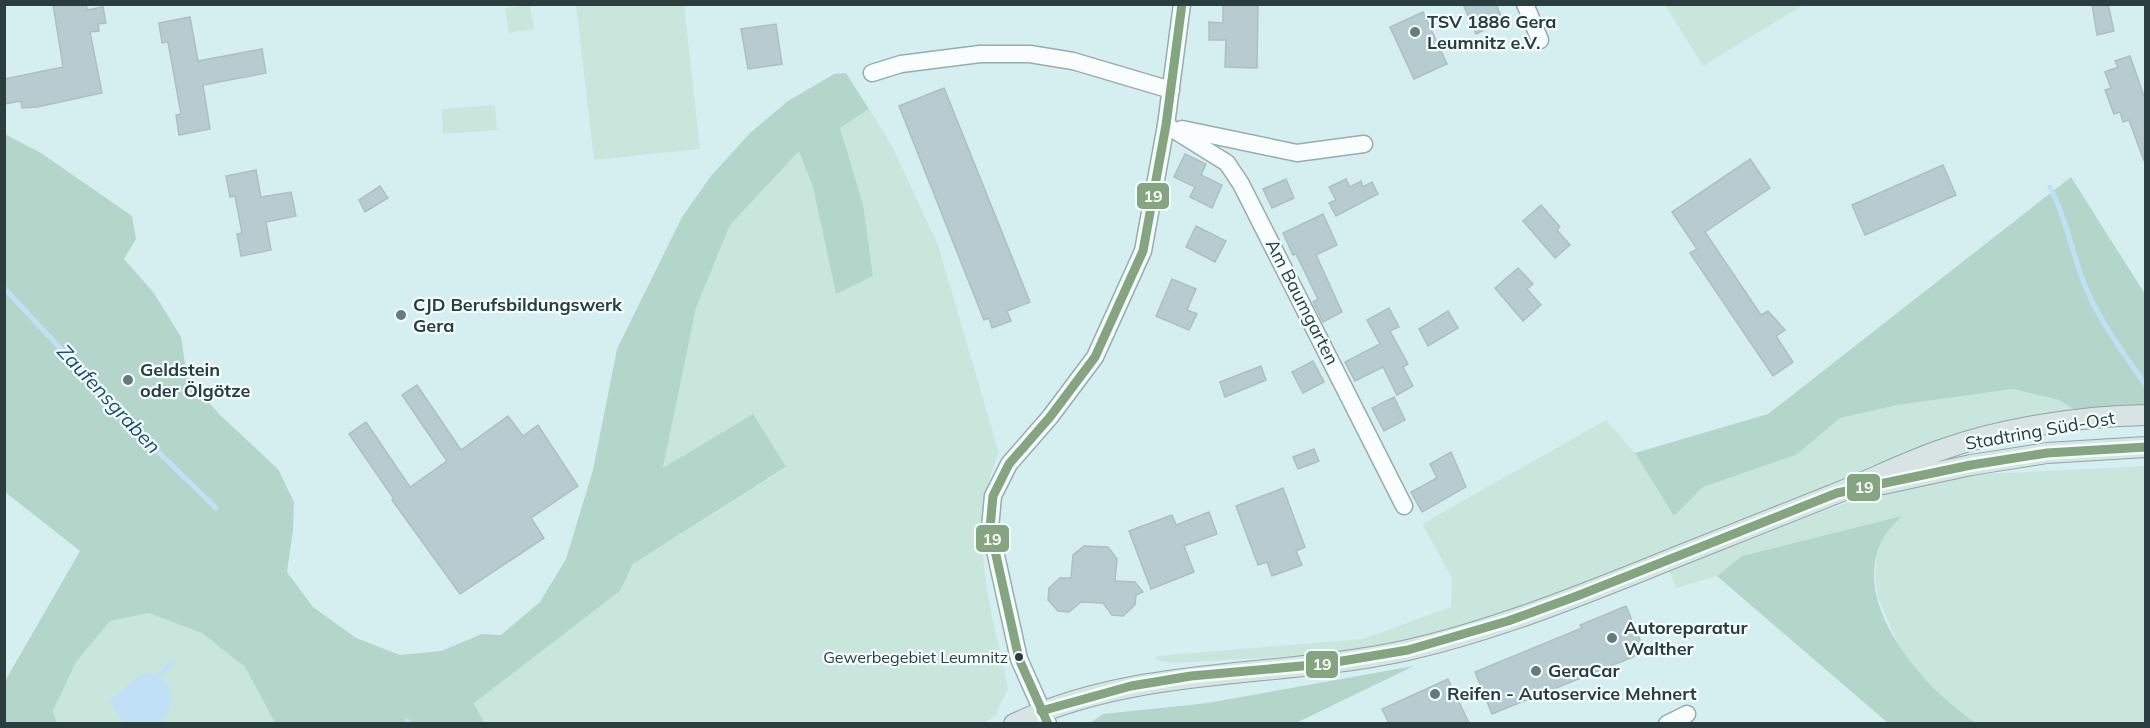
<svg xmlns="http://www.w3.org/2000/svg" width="2150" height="728" viewBox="0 0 2150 728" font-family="Mulish,sans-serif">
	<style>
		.green { fill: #c9e6dd }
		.forest { fill: #b4d6ca }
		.water { fill: #c0e0f6 }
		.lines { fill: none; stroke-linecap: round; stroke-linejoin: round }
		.stream { stroke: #c0e0f6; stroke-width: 5 }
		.building { fill: #b7ccd0; stroke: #acc0c3; stroke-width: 1.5 }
		.minor-casing { stroke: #97acad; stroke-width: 19 }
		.major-casing { stroke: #8ba6a5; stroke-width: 22 }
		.minor { stroke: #f9fdfd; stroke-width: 16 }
		.major { stroke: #d8e4e3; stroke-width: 20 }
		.bus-1-casing { stroke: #f5feff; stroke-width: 14 }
		.bus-1 { stroke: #84a57f; stroke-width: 9 }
		.poi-dot { fill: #667b7d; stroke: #f5feff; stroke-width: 2 }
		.bus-dot { fill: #2a3d3f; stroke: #f5feff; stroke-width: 2 }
		.labels { text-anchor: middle; stroke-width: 4.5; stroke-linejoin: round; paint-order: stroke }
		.bus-label { font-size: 16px; fill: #2a3d3f; stroke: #f5feff; text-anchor: end }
		.poi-label { font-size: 18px; font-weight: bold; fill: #2a3d3f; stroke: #f5feff; text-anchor: start }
		.street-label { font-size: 18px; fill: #2a3d3f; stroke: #f5feff }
		.water-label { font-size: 20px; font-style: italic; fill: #194d74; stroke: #f5feff }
		.line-badge { stroke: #f5feff; stroke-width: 2 }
		.badge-label { font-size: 16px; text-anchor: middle; font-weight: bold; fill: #fff }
	</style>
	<rect width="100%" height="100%" fill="#d5eff1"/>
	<g class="green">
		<path d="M530 5 534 29 509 33 505 8Z"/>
		<path d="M576 5H684L700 149 594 160Z"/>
		<path d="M1665 5H1803L1703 66Z"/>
		<path d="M495 105 497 130 443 134 442 109Z"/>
		<path d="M869 109 893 148 938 245 999 453C964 527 992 612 1008 688 1005 698 998 705 997 715L982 724H484L474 703 620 591 633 564 786 468 663 469 696 308 730 225 799 150 813 187 836 294 863 204 840 128Z"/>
		<path d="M2013 389 2059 400 2075 410 1551 599 1446 633 1371 649 1264 658 1172 663 1157 660 1155 656 1363 639 1451 607 1452 578 1422 524 1606 420 1635 453 1674 515 1703 487 1796 455 1839 418 1898 405Z"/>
		<path d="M2145 466V723H1976L1953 708 1914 667 1897 642 1878 597 1875 574 1877 554 1884 535 1901 517 1742 556 1717 576 1676 588 1669 570 1761 532 1865 497 1967 475Z"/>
		<path d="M149 613 190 619 205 635 245 667 275 723H57L53 711 76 662 110 621Z"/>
	</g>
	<g class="forest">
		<path d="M846 73 869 109 840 128 863 204 873 276 836 294 813 187 799 151 730 225 696 308 663 468 753 414 786 467 633 564 620 591 474 703 484 723H275L245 667 202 633 149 613 110 621 76 662 53 711 57 723H5V681L80 551 5 492V134L41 153 132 216 136 239 124 259 154 293 181 337 187 377 219 414 278 469 294 502 293 530 287 572 313 607 356 638 400 655 441 651 482 634 501 635 540 602 566 559 593 470 617 349 682 217 711 176 750 133 788 101 834 74Z"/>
		<path d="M2071 177 2145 294V405L2075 410 2059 400 2013 389 1898 405 1840 418 1796 455 1703 487 1674 516 1635 453 1768 414Z"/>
		<path d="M1902 516C1896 523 1888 529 1884 537 1846 603 1926 690 1976 723H1888L1717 576 1742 556Z"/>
		<path d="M1414 666 1296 723H1090L1103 714 1208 703Z"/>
	</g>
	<path class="water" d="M147 672C176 681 176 700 163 723H125L109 701 136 678Z"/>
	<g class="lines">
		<g class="stream">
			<path d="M2050 187C2065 216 2071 247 2082 278 2096 317 2123 352 2146 386"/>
			<path d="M4 288 146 440 216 508"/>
			<path d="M158 676 173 662"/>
			<path d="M407 721 410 724"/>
		</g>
	</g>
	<g class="building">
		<path d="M53 4H86L87 10 103 7 106 23 98 24 99 31 90 32 102 93 37 107 22 108 21 101 4 104V79L63 67Z"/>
		<path d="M1223 4H1258L1257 68 1225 67 1226 40H1209V22L1223 23Z"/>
		<path d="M1463 4H1496L1503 21 1476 34Z"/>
		<path d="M2092 4H2108L2114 31 2097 35Z"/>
		<path d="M1423 12 1447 64 1414 79 1390 27Z"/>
		<path d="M190 17 198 61 262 49 266 73 203 85 210 129 179 135 176 115 181 114 168 42 162 43 159 23Z"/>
		<path d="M776 24 782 64 748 69 741 29Z"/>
		<path d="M2130 56 2145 99 2144 161 2129 120 2123 122 2120 112 2114 114 2105 90 2111 88 2105 72 2118 67 2115 61Z"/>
		<path d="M944 88 1030 302 1007 311 1011 321 992 328 989 318 984 320 899 106Z"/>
		<path d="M1185 154 1206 164 1201 175 1222 185 1212 208 1190 197 1195 187 1174 177Z"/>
		<path d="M1750 159 1770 188 1705 232 1761 315 1768 311 1785 330 1776 336 1793 362 1773 376 1690 253 1697 249 1672 212Z"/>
		<path d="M1943 165 1956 195 1865 235 1852 205Z"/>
		<path d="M256 170 261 197 291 192 296 216 266 222 271 250 241 256 237 234 242 233 235 196 230 197 226 176Z"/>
		<path d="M1286 179 1294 198 1272 208 1263 189Z"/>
		<path d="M1346 179 1350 187 1361 181 1363 187 1372 182 1378 194 1336 216 1329 203 1336 200 1329 187Z"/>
		<path d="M380 186 388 198 365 212 359 200Z"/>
		<path d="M1541 205 1560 227 1557 230 1570 245 1555 258 1523 221Z"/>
		<path d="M1323 214 1337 245 1316 255 1342 312 1323 322 1313 302 1318 299 1296 254 1293 255 1283 233Z"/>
		<path d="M1196 226 1226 241 1215 262 1186 247Z"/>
		<path d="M1518 268 1533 284 1527 289 1541 305 1523 321 1495 288Z"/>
		<path d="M1172 279 1196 289 1187 310 1197 314 1189 330 1156 316Z"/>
		<path d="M1389 308 1399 327 1390 331 1408 364 1403 367 1413 386 1397 395 1383 367 1355 381 1345 362 1380 344 1367 320Z"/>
		<path d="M1448 311 1458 328 1428 346 1419 329Z"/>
		<path d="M1313 361 1324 382 1303 393 1292 372Z"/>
		<path d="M1261 366 1266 380 1225 397 1220 382Z"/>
		<path d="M417 385 461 450 508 416 523 436 538 425 578 486 531 518 544 538 460 594 392 500 394 499 349 434 366 422 410 487 447 461 402 395Z"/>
		<path d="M1394 397 1405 420 1384 431 1372 408Z"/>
		<path d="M1314 449 1319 461 1298 469 1293 457Z"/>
		<path d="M1451 452 1466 487 1422 512 1411 492 1437 478 1430 464Z"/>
		<path d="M1283 488 1305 547 1296 551 1302 565 1272 576 1267 562 1258 565 1236 506Z"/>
		<path d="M1209 512 1217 534 1184 546 1194 572 1151 589 1129 531 1172 515 1176 525Z"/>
		<path d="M1084 546 1108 547 1117 559 1115 581 1135 582 1143 592 1136 595 1135 605 1123 616 1112 615 1103 603 1081 602 1069 612 1058 611 1048 600 1049 588 1060 578H1071L1073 555Z"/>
		<path d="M1626 606 1645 652 1492 714 1475 672 1582 628 1580 625Z"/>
		<path d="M1448 679 1469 723H1389L1382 709Z"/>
	</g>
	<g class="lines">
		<g class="minor-casing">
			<g id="minor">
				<path d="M1525 4 1540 40"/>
				<path d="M872 73 901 64 980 54H1030L1073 61 1171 90"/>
				<path d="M1166 125 1227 163 1241 184 1404 506"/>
				<path d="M1182 129 1297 153 1364 144"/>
				<path d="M1048 724 1019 659 990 528 993 496 1009 464 1050 417 1095 357 1143 251 1166 125 1182 4"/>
				<path d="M1667 724 1687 714"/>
			</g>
		</g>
		<g class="major-casing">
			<g id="major">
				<path d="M1883 484 1971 465 2047 453 2146 447"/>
				<path d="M1014 724C1138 665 1277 679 1408 650 1487 632 1564 602 1639 572 1703 546 1767 521 1832 495 1868 481 1904 463 1941 450 2002 428 2081 416 2146 415"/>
			</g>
		</g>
		<use href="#minor" class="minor"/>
		<use href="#major" class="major"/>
		<g class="bus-1-casing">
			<g id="bus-1">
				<path d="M1041 711 1131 686 1191 676 1324 664 1408 650 1508 621 1577 596 1837 493 1971 465 2047 453 2146 447"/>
				<path d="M1048 724 1019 659 990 528 993 496 1009 464 1050 417 1095 357 1143 251 1166 125 1182 4"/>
			</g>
		</g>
		<use href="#bus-1" class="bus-1"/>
	</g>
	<g class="poi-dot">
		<circle cx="1415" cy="32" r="6"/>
		<circle cx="401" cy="315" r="6"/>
		<circle cx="128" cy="380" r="6"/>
		<circle cx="1612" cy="638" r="6"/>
		<circle cx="1536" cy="671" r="6"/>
		<circle cx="1435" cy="694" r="6"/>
	</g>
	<circle class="bus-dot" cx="1019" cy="657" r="5"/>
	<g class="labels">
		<g class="bus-label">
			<text x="1008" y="663">Gewerbegebiet Leumnitz</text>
		</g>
		<g class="poi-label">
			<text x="1427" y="28">TSV 1886 Gera<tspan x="1427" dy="21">Leumnitz e.V.</tspan></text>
			<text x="413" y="311">CJD Berufsbildungswerk<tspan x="413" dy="21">Gera</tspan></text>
			<text x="140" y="376">Geldstein<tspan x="140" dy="21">oder Ölgötze</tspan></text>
			<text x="1624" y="634">Autoreparatur<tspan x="1624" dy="21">Walther</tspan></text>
			<text x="1548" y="677">GeraCar</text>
			<text x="1447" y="700">Reifen - Autoservice Mehnert</text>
		</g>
		<g class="street-label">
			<text transform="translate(1302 302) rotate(63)" y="6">Am Baumgarten</text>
			<text transform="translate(2040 431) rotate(-10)" y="6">Stadtring Süd-Ost</text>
		</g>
		<g class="water-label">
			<text transform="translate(109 399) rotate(47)" y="7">Zaufensgraben</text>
		</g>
	</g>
	<g class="line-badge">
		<rect x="1136" y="182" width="34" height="28" rx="6" fill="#84a57f"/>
		<rect x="1846" y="473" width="35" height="29" rx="6" fill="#84a57f"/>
		<rect x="975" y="524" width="35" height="29" rx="6" fill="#84a57f"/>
		<rect x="1305" y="650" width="34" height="29" rx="6" fill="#84a57f"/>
	</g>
	<g class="badge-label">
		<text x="1153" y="202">19</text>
		<text x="1864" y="493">19</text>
		<text x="992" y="545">19</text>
		<text x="1322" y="670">19</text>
	</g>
	<rect width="2150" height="728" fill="none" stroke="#2a3d3f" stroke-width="12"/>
</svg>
